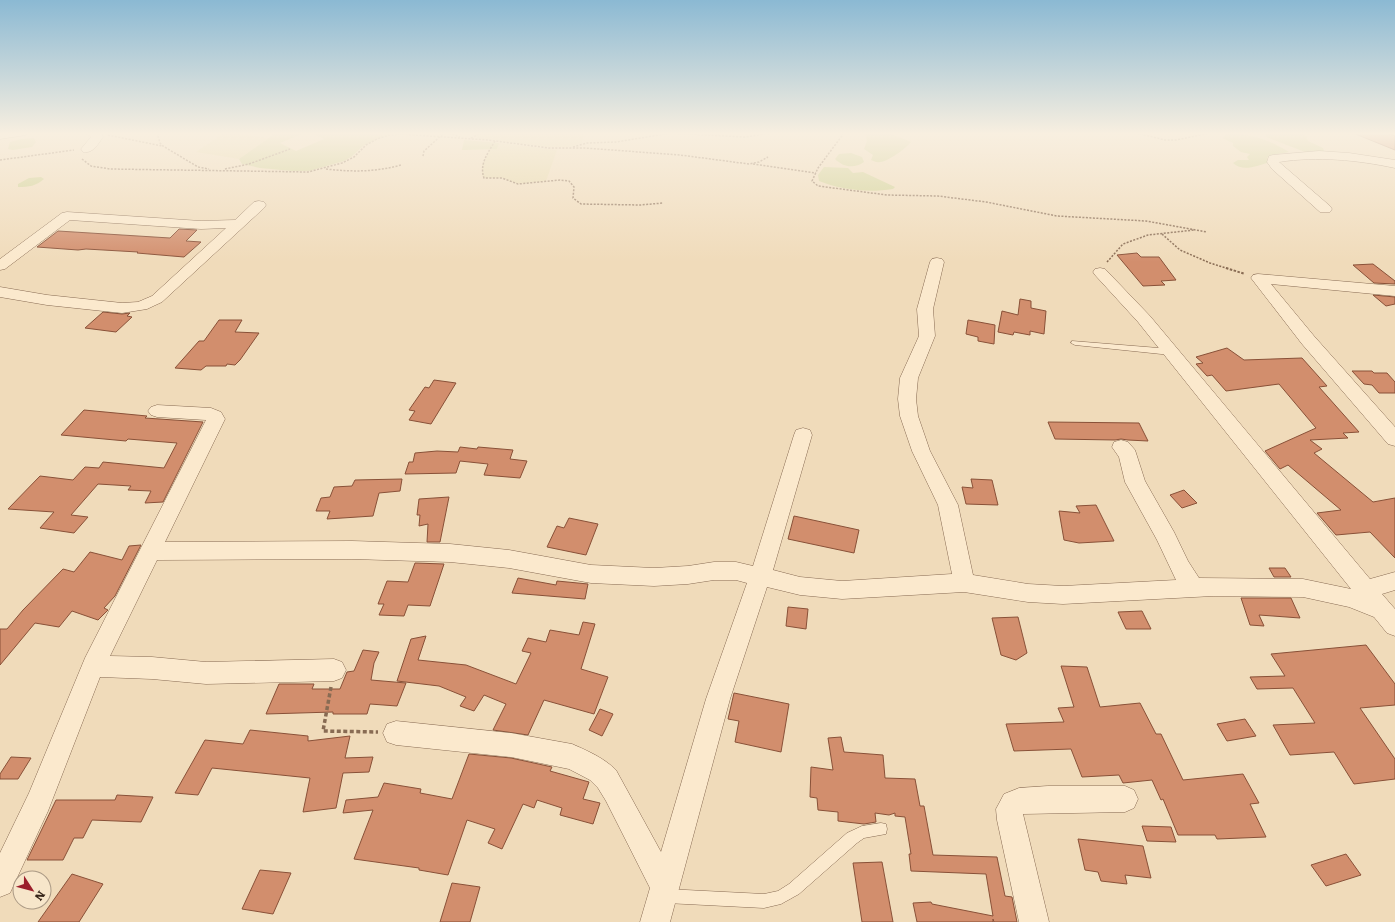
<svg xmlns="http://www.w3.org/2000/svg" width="1395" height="922" viewBox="0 0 1395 922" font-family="Literata,serif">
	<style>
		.farmland { fill: #e6d7a7 }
		.green { fill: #cccf8e }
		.building { fill: #d28e6d; stroke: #895138 }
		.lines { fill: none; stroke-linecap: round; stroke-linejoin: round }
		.lane-casing { stroke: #886b53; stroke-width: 1 }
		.street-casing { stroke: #886b53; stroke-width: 1 }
		.path-far2 { stroke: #886b53; stroke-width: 1.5; stroke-dasharray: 2 1.5; stroke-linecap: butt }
		.path-far1 { stroke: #886b53; stroke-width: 2; stroke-dasharray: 2.5 1.5; stroke-linecap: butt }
		.path { stroke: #886b53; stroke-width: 3.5; stroke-dasharray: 4 2.5; stroke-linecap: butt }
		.lane { fill: #fbe9cd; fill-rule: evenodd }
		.street { fill: #fbe9cd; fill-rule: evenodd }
	</style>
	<rect width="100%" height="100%" fill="#f0dbba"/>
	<g class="farmland">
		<path d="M224 133H230L269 138 239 159 196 152Z"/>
		<path d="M481 133H584L582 143 569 147H547L476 138Z"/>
		<path d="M499 143 557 150 546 181 518 184 502 178H484L482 175V165L490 149H497Z"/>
	</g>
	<g class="green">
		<path d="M273 133H304L280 143 296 151 324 139 312 133H370L384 136 363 146 351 157 344 161 309 171H292L260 168 242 164 239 159 273 135 271 134Z"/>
		<path d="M865 133C882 131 896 135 911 142 905 149 889 161 880 162 877 163 874 161 871 160L873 155 864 149 867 141Z"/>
		<path d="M1265 133H1299L1306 136 1308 141 1323 148 1324 151 1318 153 1305 152 1266 137Z"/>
		<path d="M1227 134C1253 134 1267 139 1289 152L1272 155 1267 158 1271 162C1257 165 1244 173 1233 163L1238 160H1249L1247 157 1250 154 1241 152 1233 146V143L1222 138Z"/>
		<path d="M34 138 36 142 32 147 13 150 8 149 10 142 21 139Z"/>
		<path d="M464 140 499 143 497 149 462 150Z"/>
		<path d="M851 153 862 157 864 162C854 169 843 167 835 159L839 154Z"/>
		<path d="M824 167 848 168 853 173 863 172 895 187 893 189C868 193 842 190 819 181L818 175Z"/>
		<path d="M41 177 44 179C36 186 29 187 18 187V184L29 178Z"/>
	</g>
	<g class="building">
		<path d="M1353 133H1387L1395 136V150Z"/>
		<path d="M179 229 197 230 186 241 201 242 184 257 137 253 138 252 86 249 78 250 37 247 58 231 170 238Z"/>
		<path d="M1137 253 1141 257H1159L1176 280 1161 281 1165 285 1143 286 1117 255Z"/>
		<path d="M1373 264 1395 281V284L1374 283 1353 265Z"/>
		<path d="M1373 295 1395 297V304L1386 306Z"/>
		<path d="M1020 299 1031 301V308L1046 311 1044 334 1030 331V335L1014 332 1013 335 998 332 1002 311 1018 315Z"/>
		<path d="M103 312 122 314 130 313 127 316 132 317 116 332 85 328Z"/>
		<path d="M219 320H242L235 332 259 333 240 360 235 365 227 364 226 366H206L201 370 175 368 199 341H204Z"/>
		<path d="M968 320 995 325 994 344 978 341V337L966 334Z"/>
		<path d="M1227 348 1244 360 1302 358 1327 386 1319 387 1359 432 1343 433 1348 438 1310 440 1322 449 1314 453 1373 502 1395 498V558L1370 532 1336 535 1317 513 1341 510 1288 465 1280 469 1265 451 1316 428 1279 384 1226 391 1212 375 1207 376 1196 364 1203 363 1196 357Z"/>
		<path d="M1352 371H1372L1374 373H1387L1395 382V393H1379L1372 385 1364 384Z"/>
		<path d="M434 380 456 383 431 424 409 420 415 411 409 410 425 387 429 388Z"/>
		<path d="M84 410 147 416 145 418 203 422 163 502 145 503 151 491 128 490 131 486 98 484 71 515 88 517 74 533 40 528 54 512 8 509 40 476 73 480 85 467 99 468 103 462 164 468 177 443 128 439 126 441 61 435Z"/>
		<path d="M1048 422 1139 423 1148 441 1128 440 1121 439 1115 440 1055 439Z"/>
		<path d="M460 447 477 449 478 447 513 450 510 459 527 461 520 478 484 475 488 464 460 461 456 473 405 474 409 462H413L415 453 437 451 458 452Z"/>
		<path d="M402 479 400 491 379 493 373 516 327 519 330 511H316L321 498 330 497 334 487 352 486 355 480Z"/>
		<path d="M971 479 992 480 998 505 966 504 962 487 973 488Z"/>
		<path d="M1184 490 1197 503 1182 508 1170 495Z"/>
		<path d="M449 497 440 542H427L428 524 419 526 420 515H417L419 499Z"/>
		<path d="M1096 505 1114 541 1079 543 1064 540 1059 511 1080 513 1076 506Z"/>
		<path d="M794 516 859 530 854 553 788 539Z"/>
		<path d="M569 518 598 524 586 555 547 547 557 526 564 528Z"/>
		<path d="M141 545 115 596 104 608 108 610 98 620 72 611 59 627 35 623 0 665V629H7L23 610 63 569 74 572 90 552 122 560 129 546Z"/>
		<path d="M415 563 444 564 430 606 408 605 404 616 379 615 384 604H378L387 581 408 582Z"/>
		<path d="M1269 568H1285L1291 577H1274Z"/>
		<path d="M518 578 556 585 557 581 588 584 585 599 512 593Z"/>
		<path d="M1241 598H1291L1300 618 1259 615 1264 626 1250 625Z"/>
		<path d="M788 607 808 609 806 629 786 626Z"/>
		<path d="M1142 611 1151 629H1126L1118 612Z"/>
		<path d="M1018 617 1027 653 1016 660 1001 655 992 618Z"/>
		<path d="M583 622 595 624 581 669 608 677 594 714 544 700 528 735 493 730 506 704 484 695 474 711 460 706 466 697 439 686 397 681 411 639 426 636 418 660 466 665 516 684 531 653 522 651 528 638 546 642 550 630 579 635Z"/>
		<path d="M1366 645 1395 684V705L1360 708 1395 759V779L1354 784 1334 752 1290 755 1273 725 1315 723 1293 688 1257 689 1250 677 1285 676 1271 654Z"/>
		<path d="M363 650 379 652 374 663 371 680 406 683 397 706 370 704 367 714H333V712L266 714 279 684H314L312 689H340L347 672 354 671Z"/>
		<path d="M1061 666 1087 667 1100 707 1140 703 1156 734H1161L1183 780 1243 774 1259 803 1250 804 1266 837 1217 839 1215 835H1178L1163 799 1161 800 1152 780 1123 783 1119 775 1082 777 1071 749 1014 751 1006 724 1064 722 1058 708 1074 707Z"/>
		<path d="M734 693 789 704 781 752 735 742 739 721 728 719Z"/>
		<path d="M600 709 613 714 602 736 589 730Z"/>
		<path d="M1245 719 1256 736 1227 741 1217 724Z"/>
		<path d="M250 730 308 736V741L350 736 345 758 373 757 369 772 343 773 336 808 303 812 310 778 212 768 198 795 175 793 205 740 243 744Z"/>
		<path d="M841 737 844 752 883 755 885 778 915 779 920 806H924L933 855 997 857 1005 896 1012 897 1017 922H994L993 919V922H917L913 903 931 902 932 904 993 916 986 874 911 871 909 854H911L905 817 895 816V813L889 815 875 813 876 822 864 824 838 821V812L818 810 817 798 810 797 811 767 833 770 828 738Z"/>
		<path d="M469 754 511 758 552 767 550 771 589 782 583 799 600 803 593 824 560 815 562 808 537 800 534 808 523 804 502 849 488 843 495 829 467 820 448 875 419 870V868L354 859 373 810 343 813 346 800 378 797 384 783 421 789 420 793 452 799Z"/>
		<path d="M11 757 31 758 18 779H0V774Z"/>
		<path d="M117 795 153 797 141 822 92 820 83 838H74L63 860H27L56 800H115Z"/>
		<path d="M1142 826 1171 827 1176 842 1147 841Z"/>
		<path d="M1078 839 1143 846 1151 878 1125 875 1127 884 1101 881 1098 872 1085 870Z"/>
		<path d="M1346 854 1361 875 1326 886 1311 865Z"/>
		<path d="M882 862 893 922H862L853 863Z"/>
		<path d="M260 870 291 873 273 914 242 909Z"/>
		<path d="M72 874 103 884 79 922H38Z"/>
		<path d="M452 883 480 887 470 922H440Z"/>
	</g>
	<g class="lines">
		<g class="lane-casing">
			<g id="lane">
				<path d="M1072 341 1171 349 1175 352 1171 355 1075 345 1071 343Z"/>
				<path d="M881 823 886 824 887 829 886 834 864 838 857 843 799 894 781 904 764 908 666 903 661 901 659 896 661 891 666 889 764 894 778 891 789 884 847 833 862 826Z"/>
			</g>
		</g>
		<g class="street-casing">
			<g id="street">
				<path d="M0 133H28L26 135 0 139Z"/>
				<path d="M86 133H101L103 137C98 144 93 154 83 152L81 149 91 137Z"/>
				<path d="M1319 151 1349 153 1395 160V168C1357 160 1318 156 1279 162L1330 206 1332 209 1330 212H1320L1272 169 1267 162 1269 156 1273 155Z"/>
				<path d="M259 201 264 202 266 205 264 208 162 302 147 309 122 313 47 305 0 297V287L47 295 122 303 138 302 152 296 226 228 201 229 70 220 5 269 0 270V259L62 213 67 212 201 221 235 220 254 202Z"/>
				<path d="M937 258 942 259 944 262 933 309 935 336 918 378 916 399 918 416 930 451 958 505 973 575 1028 584 1063 586 1176 580 1157 540 1125 482 1119 457 1112 447 1114 442 1121 440 1128 442 1135 450 1145 481 1174 532 1188 561 1199 578 1303 579 1351 589 1138 322 1095 275 1093 272 1095 269 1100 268 1105 269 1150 316 1370 579 1395 572V590L1382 594 1395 609V636L1387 633 1374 617 1349 607 1303 597 1213 596 1063 604 1028 602 964 592 842 599 800 595 767 587 730 699 670 922H640L650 888 606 801 598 788 590 780 569 769 511 757 396 745 387 742 383 733 387 724 396 721 511 733 572 744C588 751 604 758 616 770L661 852 706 699 747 583 736 580H714L688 584 654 586 591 583 509 568 450 562 352 559 157 560 110 656 152 657 206 662 334 659 342 662 346 670 342 678 334 681 206 684 152 679 100 677 48 811 10 893 0 897V853L29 793 85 658 206 420 157 417 151 415 148 411 151 407 157 405 211 408 221 412 225 419 165 542 352 541 450 544 509 550 591 565 654 568 688 566 714 562H736L753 566 794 435 796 430 803 428 810 430 812 435 773 570 800 577 842 581 952 574 938 505 912 451 900 416 898 399 900 378 919 336 917 309 930 262 932 259Z"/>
				<path d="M1258 274 1395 286V296L1271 284 1314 336 1395 427V446L1388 444 1302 344 1251 278 1253 275Z"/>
				<path d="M1048 786H1125L1134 790 1138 799 1134 808 1125 812 1023 814 1049 922H1019L997 820 996 809 1004 794 1019 788Z"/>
			</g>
		</g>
		<g class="path-far2">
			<path d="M160 133 158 136 160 143 163 146 198 167 209 169"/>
			<path d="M449 133 460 137"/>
			<path d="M844 133 818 168 812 181 818 186 887 195 938 196 986 202 1057 216 1146 221 1207 232"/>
			<path d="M1137 133 1165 140H1176L1210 133"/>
			<path d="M108 135 162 146"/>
			<path d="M471 138 481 133"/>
			<path d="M495 141C488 153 479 164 484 178H502L518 184 560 180 569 181 574 187 573 198 581 204 640 205 663 203"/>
			<path d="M573 147 587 143 616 142 671 133 745 137 771 133"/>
			<path d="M423 156 424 151 444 133"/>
			<path d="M82 159 91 166 110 169 308 172 342 163 354 157 366 145 377 139 389 135 401 134 488 140 549 148H585L680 155 749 164 759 162 768 157"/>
			<path d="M0 160 74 150"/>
			<path d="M753 164 816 173"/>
			<path d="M225 169 249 164 290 149"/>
			<path d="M326 169C352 172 376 172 401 165"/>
			<path d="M1162 234 1180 250 1210 263 1229 269"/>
			<path d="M1107 262 1123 244 1148 235 1194 230"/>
		</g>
		<path class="path-far1" d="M1226 268 1245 274"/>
		<path class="path" d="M331 687 323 731 378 732"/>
		<use href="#lane" class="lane"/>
		<use href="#street" class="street"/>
	</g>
	<linearGradient id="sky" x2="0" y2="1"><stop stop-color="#8bb9d3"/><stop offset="0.51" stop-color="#f8efe0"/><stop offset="1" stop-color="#f8efe0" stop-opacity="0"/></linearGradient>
	<rect width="1395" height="262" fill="url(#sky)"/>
	<g transform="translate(32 890) rotate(126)"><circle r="19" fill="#f7e6ca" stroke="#aa9984"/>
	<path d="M0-3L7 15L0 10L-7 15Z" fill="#9b1f2b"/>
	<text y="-6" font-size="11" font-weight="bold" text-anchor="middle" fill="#36251a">N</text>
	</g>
</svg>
